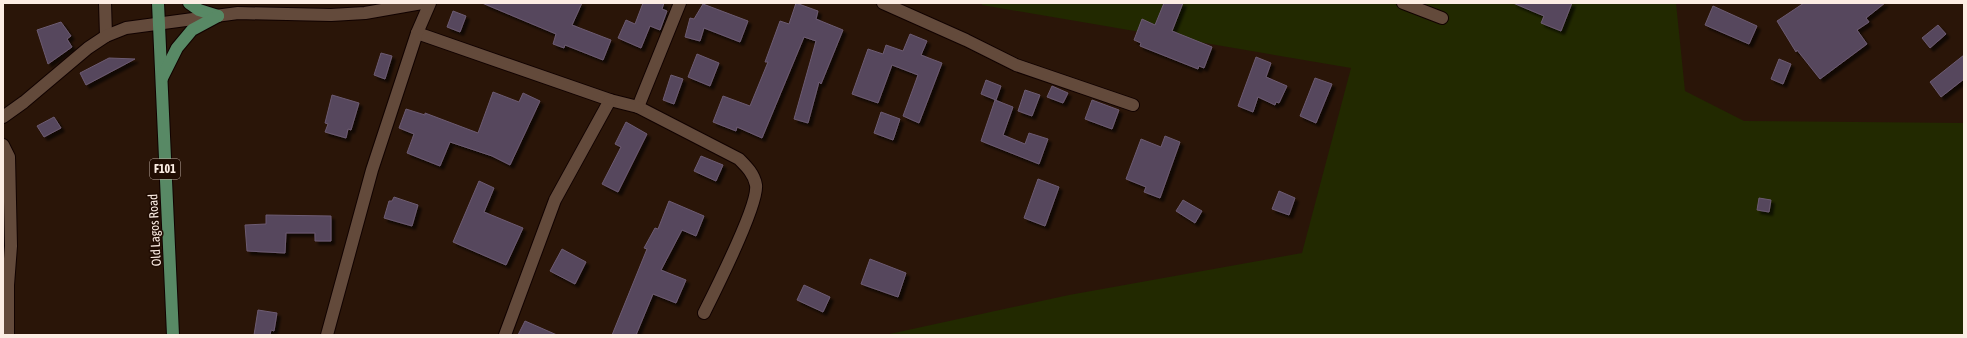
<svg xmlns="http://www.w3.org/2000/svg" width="1967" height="338" viewBox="0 0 1967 338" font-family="'Asap Condensed',sans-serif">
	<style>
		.green { fill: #222900 }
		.building { fill: #57475d; stroke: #6c5b72; filter: url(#shadow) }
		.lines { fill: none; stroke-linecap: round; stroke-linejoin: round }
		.minor-casing { stroke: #110200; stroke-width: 14 }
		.major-casing { stroke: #110200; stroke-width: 14 }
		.minor { stroke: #634a3b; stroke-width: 12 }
		.major { stroke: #588965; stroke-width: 12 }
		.labels { text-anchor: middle; stroke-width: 3.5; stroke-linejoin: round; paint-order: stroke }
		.shield { fill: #200c02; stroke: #baaaa0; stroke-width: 1 }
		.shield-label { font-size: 12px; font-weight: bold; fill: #fcede4 }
		.street-label { font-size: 13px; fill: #fcede4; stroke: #200c02 }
	</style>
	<defs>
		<filter id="shadow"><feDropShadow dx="3.5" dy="3.5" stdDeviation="1" flood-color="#0009"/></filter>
	</defs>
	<rect width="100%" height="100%" fill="#2a1508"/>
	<path class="green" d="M982 3H1676L1685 91 1744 121 1964 123V335H885L1069 295 1302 253 1351 68 982 5Z"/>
	<g class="building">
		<path d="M482 3H582L572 25 611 40 603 60 565 45 564 48 553 44 556 34Z"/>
		<path d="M643 3H664L662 9 667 11 660 30 650 26 641 48 618 38 626 20 635 24Z"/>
		<path d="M796 3 818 11 816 19 843 30 821 84 819 82 808 123 794 119 816 41 804 37 762 138 737 127 736 131 713 122 723 96 750 106 768 62H765L780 21 789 24Z"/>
		<path d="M1164 3H1183L1172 31 1212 47 1204 68 1199 66 1198 69 1140 46 1141 43 1134 40 1142 19 1155 25Z"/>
		<path d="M1513 3H1572L1561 31 1541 23 1544 16Z"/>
		<path d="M1804 3H1885L1866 18 1869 22 1857 30 1867 44 1820 79 1797 50 1796 52 1777 21Z"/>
		<path d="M703 4 748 21 740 42 704 28 700 41 685 37 690 18 694 19Z"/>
		<path d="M1713 6 1757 26 1749 44 1705 25Z"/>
		<path d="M453 11 466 16 460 32 447 27Z"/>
		<path d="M61 22 71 36 67 39 72 47 48 64 37 30Z"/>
		<path d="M1938 25 1946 34 1930 48 1922 38Z"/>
		<path d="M910 34 927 41 921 55 942 63 919 123 903 116 918 75 892 65 878 103 852 94 868 49 883 54 886 45 903 51Z"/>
		<path d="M381 53 392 56 385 79 374 75Z"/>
		<path d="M697 54 719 63 710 86 688 77Z"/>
		<path d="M1964 55V79L1941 97 1930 82Z"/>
		<path d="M1256 57 1271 63 1266 77 1287 86 1279 103 1276 102 1275 105 1258 97 1253 112 1238 106Z"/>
		<path d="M109 58 135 59 86 85 80 73Z"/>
		<path d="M1779 59 1791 64 1783 84 1771 79Z"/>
		<path d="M671 75 683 79 674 104 663 100Z"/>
		<path d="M1315 78 1332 84 1316 123 1300 116Z"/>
		<path d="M986 80 1001 86 996 100 981 94Z"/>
		<path d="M1052 86 1068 93 1063 103 1047 97Z"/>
		<path d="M1025 90 1040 95 1032 116 1018 111Z"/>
		<path d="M493 92 519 102 523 93 540 101 510 165 492 156 450 142 440 166 407 153 414 134 399 128 406 109 425 115V113L478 133Z"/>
		<path d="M332 95 359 103 351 130 348 129 346 138 325 132 328 124 325 123Z"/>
		<path d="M995 100 1013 107 1003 135 1025 144 1029 133 1048 139 1039 164 981 141Z"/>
		<path d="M1092 100 1119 110 1112 129 1085 119Z"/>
		<path d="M881 112 900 119 893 140 874 133Z"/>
		<path d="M54 117 61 128 44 137 37 126Z"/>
		<path d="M626 122 647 134 618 192 602 184 621 147 615 144Z"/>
		<path d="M1165 136 1180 142 1160 198 1144 192 1146 187 1126 179 1141 139 1161 147Z"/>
		<path d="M701 156 723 165 716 181 694 171Z"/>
		<path d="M1038 179 1059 187 1045 226 1024 218Z"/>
		<path d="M479 181 494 188 484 212 523 228 506 265 453 242Z"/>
		<path d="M1279 191 1295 198 1289 215 1272 209Z"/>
		<path d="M394 197 418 205 412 226 384 218 389 201H392Z"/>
		<path d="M1759 198 1771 200 1769 212 1757 210Z"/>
		<path d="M1183 200 1202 211 1195 223 1176 211Z"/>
		<path d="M669 201 704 216 696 236 682 230 661 270 686 280 676 303 653 294 636 335H612L647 249 644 248 655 228 658 229Z"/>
		<path d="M266 215 331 216V241H315V233H286L285 253 247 251 245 225 266 224Z"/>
		<path d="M562 249 586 262 575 284 550 271Z"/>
		<path d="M870 259 906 273 898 297 861 284Z"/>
		<path d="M804 285 830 297 823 312 797 300Z"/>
		<path d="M258 310 277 313 274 331 271 330 270 335H254Z"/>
		<path d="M525 321 557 335H518Z"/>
	</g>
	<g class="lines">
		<g class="minor-casing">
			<g id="minor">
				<path d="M105 3 106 36"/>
				<path d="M680 3 638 107 739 159C747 167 754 174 756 185 759 204 715 291 704 313"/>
				<path d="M883 3 966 40 1016 65 1133 105"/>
				<path d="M1403 3 1442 18"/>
				<path d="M417 33 610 100 638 107"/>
				<path d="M3 117 24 102 88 48 106 36 126 28 238 13 331 15 365 13 422 3"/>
				<path d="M3 145 9 157 11 246 8 285V335"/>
				<path d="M327 335 372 170 417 33 430 3"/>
				<path d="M505 335 555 200 610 100"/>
			</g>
		</g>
		<g class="major-casing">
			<g id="major">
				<path d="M158 3 173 335"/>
				<path d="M189 3 199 10 218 16"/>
				<path d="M162 78 177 48 192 30 218 16"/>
			</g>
		</g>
		<use href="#minor" class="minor"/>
		<use href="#major" class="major"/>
	</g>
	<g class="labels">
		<rect class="shield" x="150" y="159" width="30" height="20" rx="3"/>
		<g class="shield-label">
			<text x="165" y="173">F101</text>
		</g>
		<g class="street-label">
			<text transform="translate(154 230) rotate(-93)" y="5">Old Lagos Road</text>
		</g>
	</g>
	<rect width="1967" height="338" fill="none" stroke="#fcede4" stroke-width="8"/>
</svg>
